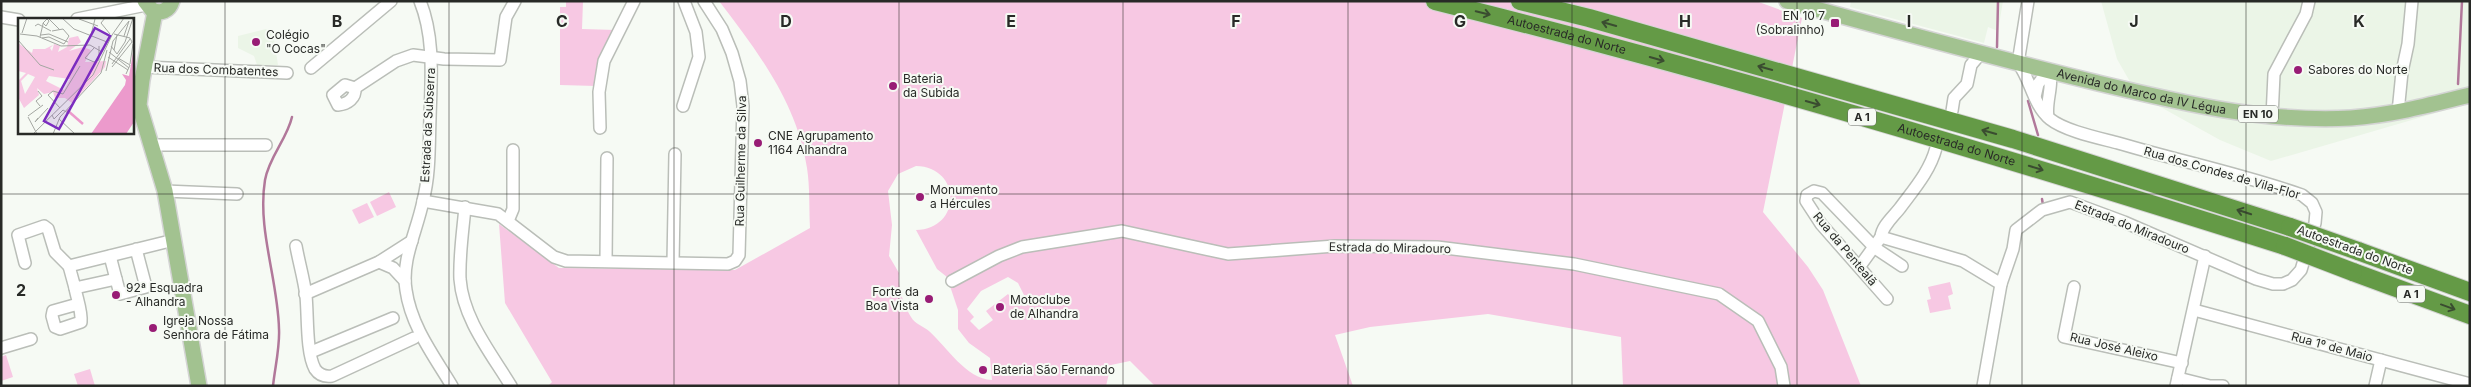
<svg xmlns="http://www.w3.org/2000/svg" width="2471" height="387" viewBox="0 0 2471 387" font-family="Inter,sans-serif">
	<style>
		.built { fill: #ebf5e7 }
		.green { fill: #f7c8e3; fill-rule: evenodd }
		.lines { fill: none; stroke-linecap: round; stroke-linejoin: round }
		.stream { stroke: #b1789a; stroke-width: 2.5 }
		.minor-casing { stroke: #babeb8; stroke-width: 14 }
		.major-casing { stroke: #d4d4d4; stroke-width: 18 }
		.highway-casing { stroke: #d4d4d4; stroke-width: 20 }
		.minor { stroke: #fff; stroke-width: 11 }
		.major { stroke: #a2c290; stroke-width: 15 }
		.highway { stroke: #649a46; stroke-width: 18 }
		.highway-bridge-casing { stroke: #d4d4d4; stroke-width: 20; stroke-linecap: butt }
		.highway-bridge { stroke: #649a46; stroke-width: 18 }
		.oneway { stroke: #3a4c30 }
		.grid { fill: none; stroke: #282a27; stroke-width: 1; stroke-opacity: 0.55 }
		.poi-dot { fill: #981c75; stroke: #f6faf4; stroke-width: 2 }
		.labels { text-anchor: middle; stroke-width: 4; stroke-linejoin: round; paint-order: stroke }
		.shield { fill: #f6faf4; stroke: #666864; stroke-width: 1 }
		.shield-label { font-size: 11px; font-weight: bold; fill: #282a27 }
		.poi-label { font-size: 12px; fill: #282a27; stroke: #f6faf4; text-anchor: start }
		.street-label { font-size: 12px; fill: #282a27; stroke: #f6faf4 }
		.inset-river { fill: none; stroke: #ec9acc; stroke-width: 2.5 }
		.inset-road { fill: none; stroke: #a4a7a2; stroke-width: 1 }
		.view { fill: #7b2cbf; fill-opacity: 0.15; stroke: #7b2cbf; stroke-width: 2.5 }
		.inset-edge { fill: none; stroke: #282a27; stroke-width: 2.5 }
		.grid-label { font-size: 16px; text-anchor: middle; font-weight: bold; fill: #282a27; stroke: #f6faf4; stroke-width: 4; stroke-linejoin: round; paint-order: stroke }
	</style>
	<rect width="100%" height="100%" fill="#f6faf4"/>
	<g class="built">
		<path d="M1851 1H2003L1998 31 1988 27 1984 43 1850 7Z"/>
		<path d="M2101 1H2470V103L2271 161 2220 140 2137 94 2117 59Z"/>
		<path d="M266 29 273 33 278 65H257L254 56 238 48V36Z"/>
	</g>
	<g class="green">
		<path d="M566 1H583L582 29 616 30 596 86 560 85V7H566Z"/>
		<path d="M719 1H1756L1802 18 1763 212 1808 267 1823 290 1861 386H1623L1621 337 1488 314 1370 327 1335 335 1353 386H1155L1130 361 1111 365 1106 386H548L552 382 505 303 499 224 559 268 735 270 810 228C809 209 810 187 807 168 797 103 758 52 719 1ZM916 166C962 167 962 229 916 230L937 269 952 281 949 283 958 310V329L969 343 990 358 992 380C966 379 947 347 929 331 923 326 915 324 911 317 904 306 897 286 899 273L889 256 892 225 888 191 898 174ZM1008 277 1018 283 1024 295 1015 302 1008 294 986 311 993 320 979 330 970 321 974 317 967 309 981 291Z"/>
		<path d="M389 192 396 207 377 216 370 202Z"/>
		<path d="M367 203 374 217 359 224 352 210Z"/>
		<path d="M1950 282 1953 294 1948 296 1951 309 1930 313 1927 300 1931 299 1928 287Z"/>
		<path d="M6 355 13 377 1 381V357Z"/>
		<path d="M90 369 95 386H78L74 374Z"/>
	</g>
	<g class="lines">
		<g class="stream">
			<path d="M1997 47 1998 1"/>
			<path d="M2458 84 2462 1"/>
			<path d="M2028 101 2038 135"/>
			<path d="M2042 199 2043 205"/>
			<path d="M273 386C275 367 280 347 279 329 278 280 257 229 265 180 269 157 287 139 292 117"/>
		</g>
		<g class="minor-casing">
			<g id="minor">
				<path d="M420 1C435 38 431 79 430 118 429 146 430 174 423 201 417 231 401 260 406 290 411 326 434 356 452 386"/>
				<path d="M1 17 19 20"/>
				<path d="M77 19 146 5"/>
				<path d="M144 67 287 73"/>
				<path d="M311 68 391 1"/>
				<path d="M345 85 355 88C356 98 348 104 338 105L333 95Z"/>
				<path d="M355 88 396 61 413 55 444 59 500 60 506 17 515 1"/>
				<path d="M2035 97 2038 84 2048 71C2055 82 2045 102 2048 117"/>
				<path d="M683 106 699 57 696 32 684 1"/>
				<path d="M1952 111 1954 98 1967 84 1971 65 1981 53"/>
				<path d="M2398 112 2402 72 2408 44 2412 1"/>
				<path d="M2272 117 2274 74 2306 14 2309 1"/>
				<path d="M600 128 599 92 604 61 634 1"/>
				<path d="M152 145H266"/>
				<path d="M165 191 237 194"/>
				<path d="M423 201 498 214 554 257 566 261 728 264 735 261 739 255 743 106 740 81 732 53 722 29 704 1"/>
				<path d="M465 207C463 230 459 256 460 279 463 319 491 353 511 386"/>
				<path d="M508 221 513 209V150"/>
				<path d="M1881 237C1882 226 1893 217 1900 208 1914 189 1930 171 1936 148"/>
				<path d="M296 246C299 263 304 279 306 296 308 315 306 353 315 369 319 375 325 377 332 376L414 338"/>
				<path d="M136 249 146 287 120 294 116 279 75 288 69 266 174 240"/>
				<path d="M110 256 116 279"/>
				<path d="M606 261 607 158"/>
				<path d="M379 262 393 268 405 281"/>
				<path d="M673 262 675 154"/>
				<path d="M25 263 18 235 44 226 48 229 55 252 69 266"/>
				<path d="M1860 266 1881 237 1963 261 2001 284"/>
				<path d="M952 281 999 256 1022 247 1122 231 1228 254 1335 246 1437 247 1574 264 1719 294 1758 321 1781 367 1784 386"/>
				<path d="M2074 287 2064 337 2182 363"/>
				<path d="M75 288C77 299 82 311 81 322L60 329 55 327 52 316 53 311 78 304"/>
				<path d="M305 294 379 262 412 241"/>
				<path d="M1887 299 1821 224 1806 201 1807 195 1814 191 1822 193 1875 248 1902 266"/>
				<path d="M2194 310 2470 384"/>
				<path d="M1 348 31 339"/>
				<path d="M311 352 393 318"/>
				<path d="M2178 378 2210 386H2223"/>
				<path d="M1983 386 2001 284 2013 249 2016 230 2042 210 2070 202 2124 222 2256 279 2273 284H2283L2292 280 2301 270 2315 223 2316 212 2312 203 2302 195C2242 174 2179 161 2118 143 2099 138 2065 131 2050 119 2033 105 2031 80 2018 63L2028 1"/>
				<path d="M2176 386 2205 256"/>
				<path d="M2375 386 2381 360"/>
			</g>
		</g>
		<g class="major-casing">
			<g id="major">
				<path d="M145 1 152 10C161 14 169 11 172 1"/>
				<path id="s1" d="M1787 1C1889 29 1991 57 2094 82 2178 102 2264 123 2351 118 2392 115 2430 105 2470 95"/>
				<path d="M155 12 142 80 139 105 165 191 199 386"/>
			</g>
		</g>
		<g class="highway-casing">
			<g id="highway">
				<path id="s2" d="M1435 1C1721 72 2004 157 2285 246"/>
				<path d="M1520 1 1589 18 2013 139 2290 227"/>
				<path d="M2358 251 2470 292"/>
				<path d="M2353 272 2470 315"/>
			</g>
		</g>
		<use href="#minor" class="minor"/>
		<use href="#major" class="major"/>
		<use href="#highway" class="highway"/>
		<g class="highway-bridge-casing">
			<g id="highway-bridge">
				<path d="M2290 227 2358 251"/>
				<path d="M2285 246 2353 272"/>
			</g>
		</g>
		<use href="#highway-bridge" class="highway-bridge"/>
	</g>
	<defs><path id="oneway-shaft" d="M-6 0H5M1.5-3L5.5 0L1.5 3" fill="none" stroke-width="1.6" stroke-linecap="round" stroke-linejoin="round" transform="scale(1.25)"/></defs>
	<g class="oneway">
		<use href="#oneway-shaft" transform="translate(1483 13) rotate(14)"/>
		<use href="#oneway-shaft" transform="translate(1609 24) rotate(-164)"/>
		<use href="#oneway-shaft" transform="translate(1657 59) rotate(16)"/>
		<use href="#oneway-shaft" transform="translate(1765 68) rotate(-164)"/>
		<use href="#oneway-shaft" transform="translate(1813 103) rotate(16)"/>
		<use href="#oneway-shaft" transform="translate(1989 132) rotate(-164)"/>
		<use href="#oneway-shaft" transform="translate(2036 168) rotate(17)"/>
		<use href="#oneway-shaft" transform="translate(2244 212) rotate(-162)"/>
		<use href="#oneway-shaft" transform="translate(2448 307) rotate(20)"/>
	</g>
	<path class="grid" d="M225 1V386M449 1V386M674 1V386M899 1V386M1123 1V386M1348 1V386M1572 1V386M1797 1V386M2022 1V386M2246 1V386M1 194H2470"/>
	<g class="poi-dot">
		<rect x="1830" y="18" width="10" height="10" rx="2.5"/>
		<circle cx="256" cy="42" r="5"/>
		<circle cx="2298" cy="70" r="5"/>
		<circle cx="893" cy="86" r="5"/>
		<circle cx="758" cy="143" r="5"/>
		<circle cx="920" cy="197" r="5"/>
		<circle cx="116" cy="295" r="5"/>
		<circle cx="929" cy="299" r="5"/>
		<circle cx="1000" cy="307" r="5"/>
		<circle cx="153" cy="328" r="5"/>
		<circle cx="983" cy="370" r="5"/>
	</g>
	<g class="labels">
		<g class="shield">
			<rect x="2238" y="105.5" width="40" height="17" rx="4"/>
			<rect x="1848" y="108.5" width="28" height="17" rx="4"/>
			<rect x="2397" y="285.5" width="28" height="17" rx="4"/>
		</g>
		<g class="shield-label">
			<text x="2258" y="118">EN 10</text>
			<text x="1862" y="121">A 1</text>
			<text x="2411" y="298">A 1</text>
		</g>
		<g class="poi-label">
			<text x="1825" y="20" text-anchor="end">EN 10 7<tspan x="1825" dy="14">(Sobralinho)</tspan></text>
			<text x="266" y="39">Colégio<tspan x="266" dy="14">"O Cocas"</tspan></text>
			<text x="2308" y="74">Sabores do Norte</text>
			<text x="903" y="83">Bateria<tspan x="903" dy="14">da Subida</tspan></text>
			<text x="768" y="140">CNE Agrupamento<tspan x="768" dy="14">1164 Alhandra</tspan></text>
			<text x="930" y="194">Monumento<tspan x="930" dy="14">a Hércules</tspan></text>
			<text x="126" y="292">92ª Esquadra<tspan x="126" dy="14">- Alhandra</tspan></text>
			<text x="919" y="296" text-anchor="end">Forte da<tspan x="919" dy="14">Boa Vista</tspan></text>
			<text x="1010" y="304">Motoclube<tspan x="1010" dy="14">de Alhandra</tspan></text>
			<text x="163" y="325">Igreja Nossa<tspan x="163" dy="14">Senhora de Fátima</tspan></text>
			<text x="993" y="374">Bateria São Fernando</text>
		</g>
		<g class="street-label">
			<text dy="4" stroke="none"><textPath href="#s2" startOffset="136">Autoestrada do Norte</textPath></text>
			<text transform="translate(216 70) rotate(2)" y="4">Rua dos Combatentes</text>
			<text dy="4" stroke="none"><textPath href="#s1" startOffset="366">Avenida do Marco da IV Légua</textPath></text>
			<text transform="translate(428 125) rotate(-87)" y="4">Estrada da Subserra</text>
			<text dy="4" stroke="none"><textPath href="#s2" startOffset="541">Autoestrada do Norte</textPath></text>
			<text transform="translate(741 161) rotate(-89)" y="4">Rua Guilherme da Silva</text>
			<text transform="translate(2222 173) rotate(16)" y="4">Rua dos Condes de Vila-Flor</text>
			<text transform="translate(2132 227) rotate(22)" y="4">Estrada do Miradouro</text>
			<text transform="translate(1390 248) rotate(1)" y="4">Estrada do Miradouro</text>
			<text transform="translate(1845 249) rotate(50)" y="4">Rua da Pentealã</text>
			<text transform="translate(2355 250) rotate(20)" y="4">Autoestrada do Norte</text>
			<text transform="translate(2114 347) rotate(13)" y="4">Rua José Aleixo</text>
			<text transform="translate(2332 347) rotate(15)" y="4">Rua 1º de Maio</text>
		</g>
	</g>
	<g transform="translate(18 18)">
		<rect width="116" height="116" fill="#f6faf4"/>
		<path d="M60 18 63 24 51 33 65 29 73 32 67 44 88 43 87 49 67 71 72 72 67 71 54 85 47 80H37L35 74 26 76 19 70 21 77 6 90 0 79V63L8 55 0 53V25L14 35 15 31H27L35 27 32 30 34 33 36 26 42 28 40 34 49 29 51 20ZM10 56 17 59 7 76 3 63ZM31 58 51 61H52L46 72 28 63Z" fill="#f7c8e3" fill-rule="evenodd"/>
		<path d="M116 29V104L108 116H73L107 67 108 62 104 56 111 58Z" fill="#ec9acc"/>
		<path class="inset-river" d="M49 92 65 106"/>
		<path class="inset-road" d="M44 0 56 11M87 0 83 5 92 16M31 1 42 12M61 1 80 8M17 8 20 6 33 13M56 11 89 24M34 13 45 11 51 18M4 15 9 0M2 16 19 18 43 28 72 27 84 34M23 17 31 16 50 24M73 17 77 1M22 19 25 6V5L29 1 31 3 28 8 25 5M24 20 31 19 46 26 51 18M0 22 22 47 36 52M93 28 99 36 107 24 115 0M76 30 67 40 76 44 81 42V28M96 32 99 17M91 34 111 50M90 39 110 52M100 40 112 47 108 56M94 46 112 21M112 46 115 26M94 49 114 24 112 20 96 16M88 53 95 23 111 3 106 18M20 73 24 78 18 83 22 88M42 90 30 77 35 73 45 76 62 48M34 97 36 101 45 92 50 95M10 98 25 87M10 99 19 116M20 100 17 104 30 90M41 101 57 116M15 116 75 57 94 17 106 0M35 116 42 99 83 55 89 32"/>
		<path class="view" d="M77 10 92 18 41 111 26 103Z"/>
		<rect width="116" height="116" class="inset-edge"/>
	</g>
	<g class="grid-label">
		<text x="337" y="27">B</text>
		<text x="562" y="27">C</text>
		<text x="786" y="27">D</text>
		<text x="1011" y="27">E</text>
		<text x="1236" y="27">F</text>
		<text x="1460" y="27">G</text>
		<text x="1685" y="27">H</text>
		<text x="1909" y="27">I</text>
		<text x="2134" y="27">J</text>
		<text x="2359" y="27">K</text>
		<text x="21" y="296">2</text>
	</g>
	<rect width="2471" height="387" fill="none" stroke="#282a27" stroke-width="5"/>
</svg>
